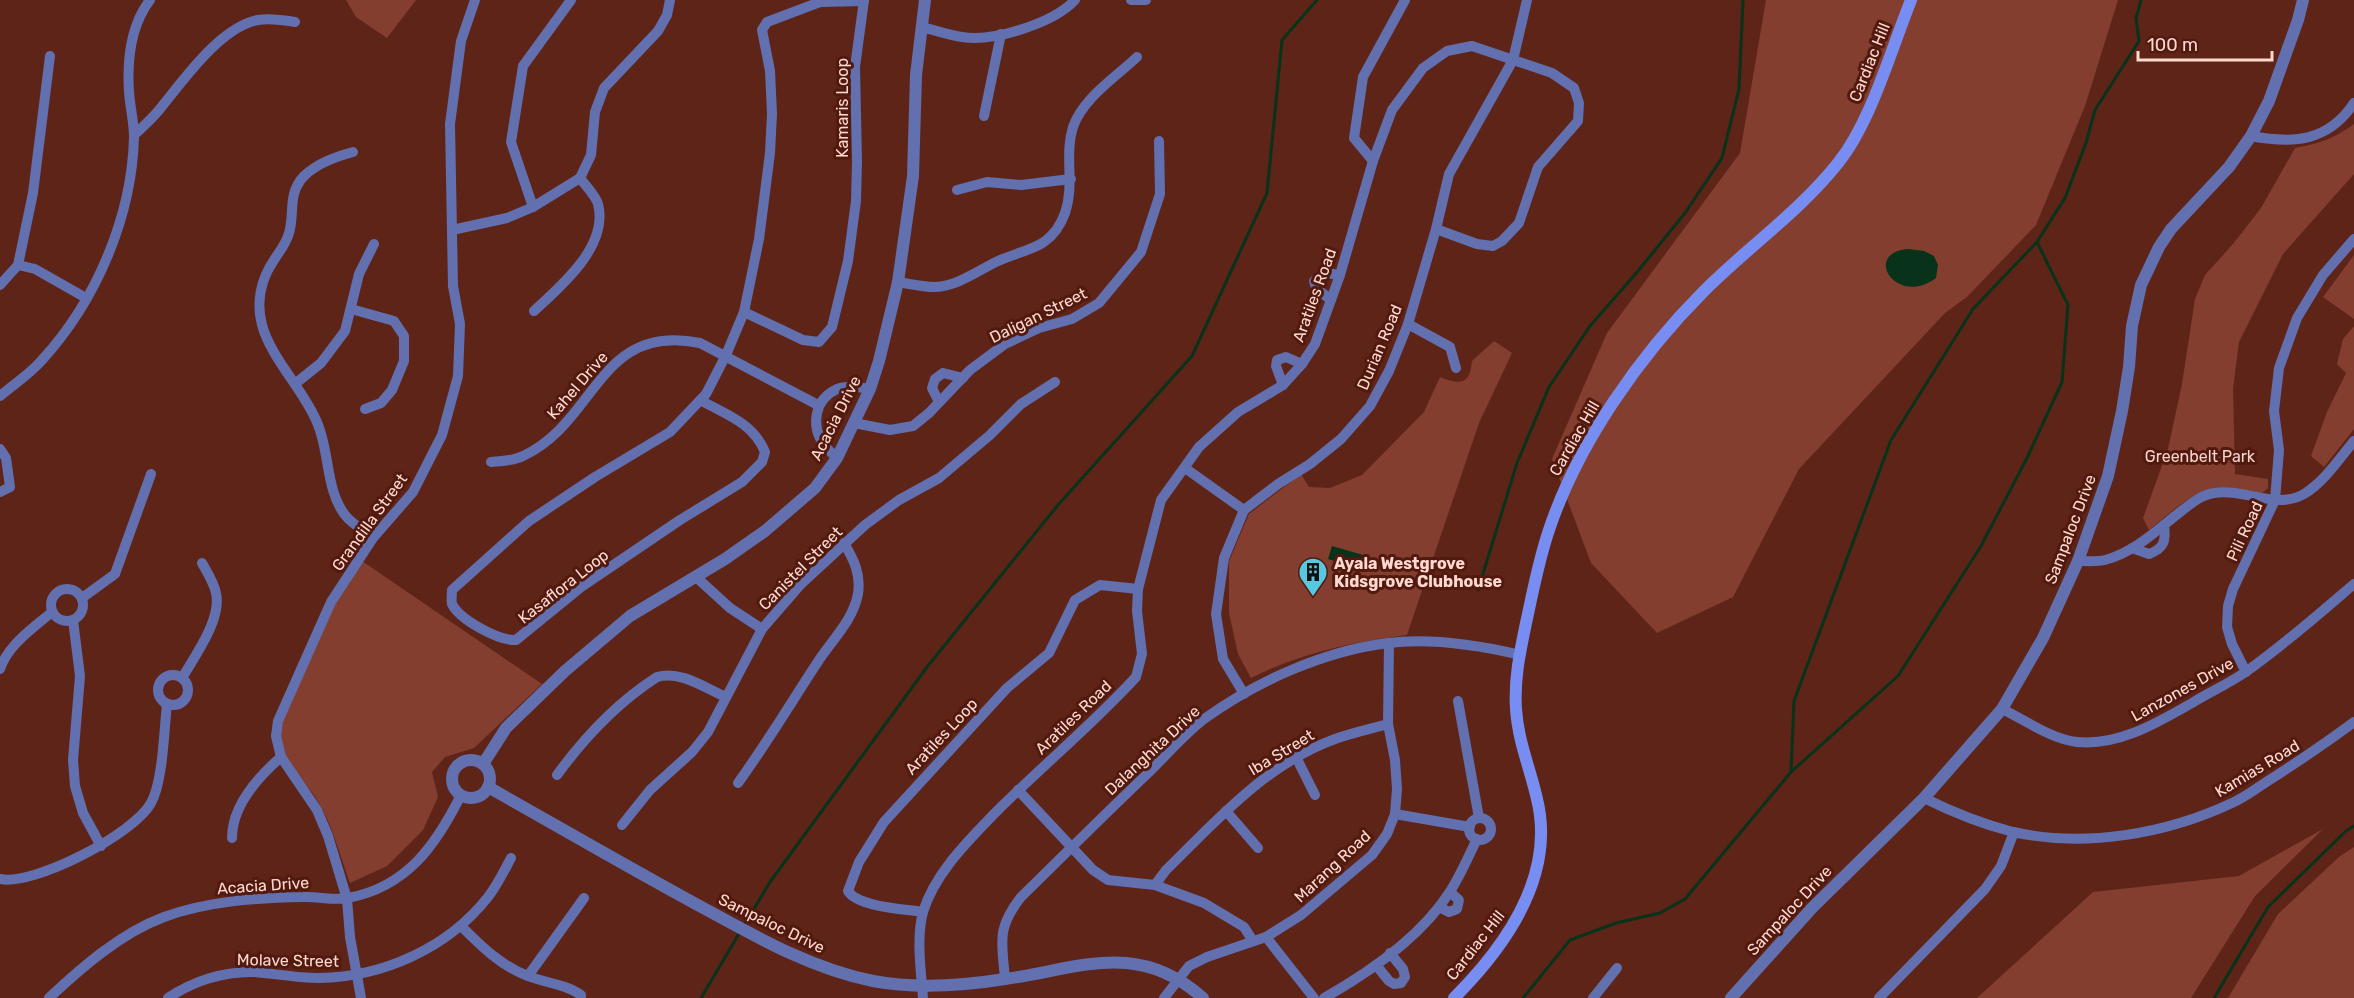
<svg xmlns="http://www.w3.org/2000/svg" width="2354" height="998" viewBox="0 0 2354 998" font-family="Rubik,sans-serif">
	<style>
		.green { fill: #833e30 }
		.water { fill: #083219 }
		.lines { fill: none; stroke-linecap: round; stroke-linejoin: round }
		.stream { stroke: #083219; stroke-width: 3 }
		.minor { stroke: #6270af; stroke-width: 10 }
		.tertiary { stroke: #6270af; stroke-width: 12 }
		.secondary { stroke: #788df2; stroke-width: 12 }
		.labels { text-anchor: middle; stroke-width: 6; stroke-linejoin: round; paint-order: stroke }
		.street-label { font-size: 16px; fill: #ffd9d0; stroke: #52190e }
		.park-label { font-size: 16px; fill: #f5d4cd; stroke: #52190e }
		.poi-label { font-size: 16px; font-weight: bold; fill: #ffd9d0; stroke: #52190e; text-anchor: start }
	</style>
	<rect width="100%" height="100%" fill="#5e2418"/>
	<g class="green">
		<path d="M346 0H416L387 38 356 17Z"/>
		<path d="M1766 0H2118L2085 106 2036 225 1967 297 1945 313 1799 469 1733 597 1657 633 1591 563 1552 459 1607 333 1740 153Z"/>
		<path d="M2354 124V174L2283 254 2239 342 2233 389 2235 474 2268 479V488L2261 494C2204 477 2191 496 2149 530L2143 518 2168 449 2182 384 2195 299 2205 275 2233 244 2261 208 2295 148C2321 143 2333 139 2354 124Z"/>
		<path d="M2354 255V319L2323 297Z"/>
		<path d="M2354 326V429L2324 467 2311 456 2327 412 2346 373 2337 364 2343 339Z"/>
		<path d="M1494 341 1512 353 1479 423 1407 635C1353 642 1300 653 1251 678L1238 654 1229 613V561L1249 514 1301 474 1309 487 1330 488 1362 475 1424 412 1440 377C1460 385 1470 385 1472 361Z"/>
		<path d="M362 561 542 684 474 748 445 757 432 772 438 797 423 830 387 866 350 883C342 861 332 825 320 805 301 771 276 766 281 720L333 604Z"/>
		<path d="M2323 829 2255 896 2191 998H1977L2093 892 2239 876Z"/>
		<path d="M2354 847V998H2228L2278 914 2339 857Z"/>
	</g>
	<g class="water">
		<path d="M1909 249 1924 251 1934 256 1938 265 1936 278C1896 308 1861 252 1909 249Z"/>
		<path d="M1332 546 1363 555 1359 569 1328 559Z"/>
	</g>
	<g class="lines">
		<g class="stream">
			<path d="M1478 590 1517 463 1549 387 1590 326 1638 271 1685 213 1722 158 1739 89 1743 0"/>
			<path d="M1791 772 1794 701 1891 440 1973 309 2037 242 2065 198 2086 143 2095 110 2139 41 2136 18 2141 0"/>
			<path d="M743 927 770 882 927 667 1058 505 1192 356 1267 193 1282 40 1317 0"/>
			<path d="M701 998 740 932"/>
			<path d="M1523 998 1570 940 1616 923 1660 913 1685 899 1791 772 1898 676 1981 546 2027 458 2062 382 2068 305 2037 242"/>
			<path d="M2214 998 2268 907 2346 831 2354 826"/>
		</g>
		<g class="minor">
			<path d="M1131 0H1146"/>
			<path d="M921 27C935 30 948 35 962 37 994 42 1054 23 1075 0"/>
			<path d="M984 116 1001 34"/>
			<path d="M134 135C144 126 155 116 163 105 185 78 221 27 258 20 270 18 283 20 295 22"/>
			<path d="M2251 136C2293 144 2328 142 2354 103"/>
			<path d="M353 152C335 157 318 163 304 176 286 195 296 216 288 236 285 245 279 252 274 260 261 279 256 302 262 325 271 358 302 388 316 420 330 449 325 489 345 515 352 524 364 531 373 538"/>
			<path d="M1373 161 1354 138 1363 77 1405 0"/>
			<path d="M957 190 987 182 1021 185 1071 179"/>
			<path d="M533 207 511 142 523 66 571 0"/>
			<path d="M452 230 507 218 533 207 580 178 591 155 595 112 604 88 658 31 667 15 670 0"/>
			<path d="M18 265 35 269 86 298"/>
			<path d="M898 282C910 284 923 287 935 287 958 286 977 271 998 261 1013 254 1030 251 1044 242 1054 235 1061 224 1065 213 1075 184 1064 155 1073 127 1083 98 1116 77 1137 57"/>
			<path d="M0 285 18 265 33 193 50 56"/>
			<path d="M1331 300 1316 288 1314 281C1322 272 1329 273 1340 275"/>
			<path d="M351 309 394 321 404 336V361L392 390 381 403 365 409"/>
			<path d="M534 311C561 286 609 246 598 204 596 196 585 185 580 178"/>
			<path d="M744 312 803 340 819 342 832 327 848 261 856 201 857 161 855 67 864 0"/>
			<path d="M1408 324 1450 347 1456 368"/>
			<path d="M296 383 321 363 345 331 359 274 374 244"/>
			<path d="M1283 385 1276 366 1277 360 1286 357 1302 364"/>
			<path d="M0 396C14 384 30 374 42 360 96 301 132 217 134 137 134 122 130 107 129 92 127 61 131 25 150 0"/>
			<path d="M700 400C727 415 753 423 765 452L762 462 742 482 680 520 581 587 516 640C499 641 460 620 452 604 451 600 452 594 452 590L529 521 595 477 670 432 706 394 726 355 744 312 759 239 770 153 772 114 770 71 762 30 767 22 820 2 864 1"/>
			<path d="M939 402 932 388 935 379 943 373 963 378"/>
			<path d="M854 423 890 430 913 426 929 413 970 370 1005 344 1039 328 1072 319 1099 303 1141 252 1160 194 1159 141"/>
			<path d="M0 449 6 458 10 487 0 492"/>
			<path d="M837 458C833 454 827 449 824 445 810 425 815 399 837 389 847 385 859 387 870 389"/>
			<path d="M491 462C502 461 513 461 523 456 597 422 598 322 700 343L818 405"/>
			<path d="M1185 468 1244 510"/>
			<path d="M2132 548 2149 554C2165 548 2166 540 2164 525"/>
			<path d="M2078 561C2087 561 2097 562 2105 560 2132 553 2154 533 2175 516 2187 507 2199 495 2214 493 2244 488 2276 510 2304 494 2324 482 2339 459 2354 441"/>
			<path d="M695 576 730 608 762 629"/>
			<circle cx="67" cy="605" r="16"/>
			<path d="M82 598 115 574 151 474"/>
			<path d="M73 620 80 676 73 760 75 786 83 813 101 846"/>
			<path d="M0 669C8 645 33 628 52 612"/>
			<path d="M2246 672 2232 644 2227 627 2228 606 2233 589 2275 500 2279 450 2274 411 2279 368 2297 318 2323 275 2354 239"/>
			<circle cx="173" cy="690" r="15"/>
			<path d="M182 678C195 656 222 619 216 593 214 583 207 572 202 563"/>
			<path d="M1244 694 1223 659 1216 614 1224 558 1244 510 1278 484 1310 464 1341 439 1370 406 1389 371 1408 324 1436 229 1449 174 1513 60 1527 0"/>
			<path d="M1458 701 1479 818"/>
			<path d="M2002 709C2025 720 2051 739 2077 742 2119 746 2157 723 2192 703 2210 692 2230 683 2247 671 2285 644 2319 614 2354 584"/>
			<path d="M1296 757 1315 795"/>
			<path d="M557 775C584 738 618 702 657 677 680 670 705 688 726 697"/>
			<path d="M738 783C767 743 792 701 819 660 833 639 853 620 858 594 861 574 854 560 844 543"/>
			<path d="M1018 790 1093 870 1108 880 1155 885 1204 903 1244 927 1253 941"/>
			<path d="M1924 798C1952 812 1982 824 2013 832 2085 848 2166 834 2232 803 2246 797 2258 787 2271 779 2299 761 2327 742 2354 722"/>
			<path d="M1226 811 1258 848"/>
			<path d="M1395 814 1470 827"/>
			<circle cx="1480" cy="829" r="11"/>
			<path d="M622 825 650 790 692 752 708 732 762 629 801 584 865 525 899 500 939 478 990 435 1021 404 1055 382"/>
			<path d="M232 838C232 805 258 777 281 757"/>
			<path d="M0 879C34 886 134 834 151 803 163 782 164 730 167 704"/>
			<path d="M1155 885 1166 870C1217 820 1266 764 1335 739 1352 733 1370 729 1388 724"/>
			<path d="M1439 907 1449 912 1457 909 1459 900 1450 892"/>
			<path d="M923 912C904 909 858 907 848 891L859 862 884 822 1007 688 1049 653 1075 600 1100 585 1138 589"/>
			<path d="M461 926C481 946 501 966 528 976 545 983 566 984 581 995V998"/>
			<path d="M1266 937 1314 998"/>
			<path d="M1376 965 1389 981 1394 984 1401 983 1405 977 1403 969 1390 953"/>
			<path d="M528 976 584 898"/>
			<path d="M1005 979C1002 942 996 929 1021 897 1062 857 1103 816 1145 776 1164 758 1183 735 1204 719 1257 681 1324 651 1388 643 1431 638 1478 645 1520 655"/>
			<path d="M49 998C82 967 121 933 164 917 207 901 257 898 303 897 317 896 334 901 348 898 407 887 436 845 461 795"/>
			<path d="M168 998C193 981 224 971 255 972 276 974 298 978 319 978 383 977 448 948 488 897 497 886 504 871 511 858"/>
			<path d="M361 998 350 937 347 899 328 836 317 810 281 757 276 736 278 721 331 602 373 538 413 492 442 435 458 376 460 324 453 286 450 124 461 41 475 0"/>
			<path d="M923 998C921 971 916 938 923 912 935 873 968 841 995 813 1041 767 1092 725 1136 677L1142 654 1137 611 1138 589 1161 500 1199 447 1238 412 1283 385 1302 364 1315 344 1340 275 1373 161 1392 110 1423 68 1447 51 1472 46 1552 73 1574 88 1579 103 1578 121 1538 167 1519 223 1502 241 1493 246 1477 244 1436 229"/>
			<path d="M1164 998 1189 966 1207 957 1266 937 1301 915 1372 855 1387 834 1395 814 1397 789 1395 760 1388 724 1389 643"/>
			<path d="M1324 998C1370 972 1420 938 1449 893 1460 877 1468 857 1477 839"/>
			<path d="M1593 998 1617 968"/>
			<path d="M1879 998 1985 889 2001 866 2014 832"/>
		</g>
		<g class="tertiary">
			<circle cx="471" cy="779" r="19"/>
			<path d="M483 764 506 728 565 671 630 616 725 559 765 531 815 488 837 458 870 389 879 361 898 282 913 176 916 75 925 0"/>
			<path d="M488 787C561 828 633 870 707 910 760 939 813 969 873 981 916 989 961 986 1005 979 1079 969 1137 939 1203 998"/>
			<path d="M1731 998 1812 908 1924 798 2002 709 2043 638 2078 561 2108 476 2122 411 2129 367 2132 326 2141 285 2159 247 2171 229 2229 167 2251 136 2269 101 2298 20 2303 0"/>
		</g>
		<path class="secondary" d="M1454 998C1506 946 1556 876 1537 799 1530 768 1518 741 1516 709 1514 679 1520 652 1526 623 1533 591 1539 558 1550 527 1579 442 1640 355 1704 291 1748 247 1799 212 1838 163 1871 122 1891 50 1911 0"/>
	</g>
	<defs>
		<g id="building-pin" transform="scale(1.5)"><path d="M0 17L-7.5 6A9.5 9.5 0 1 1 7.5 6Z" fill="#56c9e0" stroke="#52190e"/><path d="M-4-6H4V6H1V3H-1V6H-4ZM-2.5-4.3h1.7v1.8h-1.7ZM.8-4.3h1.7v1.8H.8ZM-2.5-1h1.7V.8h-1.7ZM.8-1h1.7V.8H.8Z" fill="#111"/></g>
	</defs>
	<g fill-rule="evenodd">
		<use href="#building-pin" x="1313" y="572"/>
	</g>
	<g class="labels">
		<g class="street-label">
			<text transform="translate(1869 62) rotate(-68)" y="6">Cardiac Hill</text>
			<text transform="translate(842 108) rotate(-90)" y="6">Kamaris Loop</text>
			<text transform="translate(1314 295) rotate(-70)" y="6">Aratiles Road</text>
			<text transform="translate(1038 315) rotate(-26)" y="6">Daligan Street</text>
			<text transform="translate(1379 347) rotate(-67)" y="6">Durian Road</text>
			<text transform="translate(577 385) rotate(-49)" y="6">Kahel Drive</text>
			<text transform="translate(835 418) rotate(-63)" y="6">Acacia Drive</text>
			<text transform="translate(1574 438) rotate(-60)" y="6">Cardiac Hill</text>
			<text transform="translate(369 522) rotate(-54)" y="6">Grandilla Street</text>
			<text transform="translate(2070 529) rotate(-69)" y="6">Sampaloc Drive</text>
			<text transform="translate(2244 531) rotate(-65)" y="6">Pili Road</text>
			<text transform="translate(800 568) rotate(-45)" y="6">Canistel Street</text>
			<text transform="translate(563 586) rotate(-38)" y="6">Kasaflora Loop</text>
			<text transform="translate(2182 689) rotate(-29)" y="6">Lanzones Drive</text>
			<text transform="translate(1073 717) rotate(-44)" y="6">Aratiles Road</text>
			<text transform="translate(941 736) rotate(-47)" y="6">Aratiles Loop</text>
			<text transform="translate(1152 750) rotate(-43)" y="6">Dalanghita Drive</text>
			<text transform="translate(1281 752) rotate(-31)" y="6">Iba Street</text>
			<text transform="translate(2257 768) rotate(-31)" y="6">Kamias Road</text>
			<text transform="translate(1332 866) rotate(-43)" y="6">Marang Road</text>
			<text transform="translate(263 885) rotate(-4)" y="6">Acacia Drive</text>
			<text transform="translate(1789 910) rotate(-47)" y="6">Sampaloc Drive</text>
			<text transform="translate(772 923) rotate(26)" y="6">Sampaloc Drive</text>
			<text transform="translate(1475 945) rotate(-52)" y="6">Cardiac Hill</text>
			<text transform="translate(288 960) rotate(1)" y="6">Molave Street</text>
		</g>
		<g class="park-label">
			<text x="2200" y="462">Greenbelt Park</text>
		</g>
		<g class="poi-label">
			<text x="1334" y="569">Ayala Westgrove<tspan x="1334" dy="18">Kidsgrove Clubhouse</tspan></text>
		</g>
	</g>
	<path d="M2138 51v9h134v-9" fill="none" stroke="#ffd9d0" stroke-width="3"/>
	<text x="2147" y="51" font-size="18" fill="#ffd9d0" stroke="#52190e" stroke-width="4.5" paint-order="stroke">100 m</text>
</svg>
